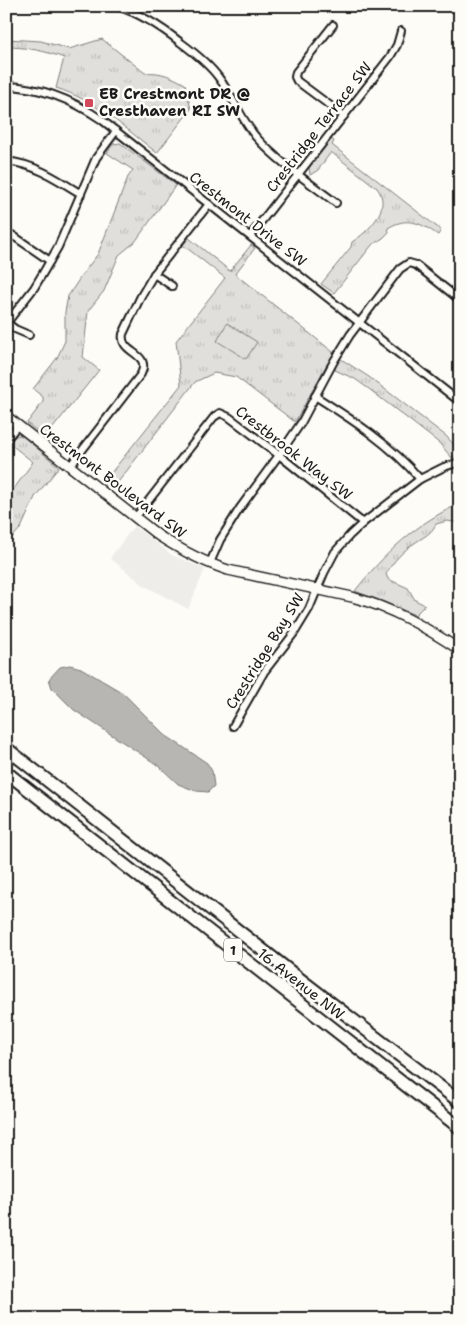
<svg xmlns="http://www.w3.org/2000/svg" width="466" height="1325" viewBox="0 0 466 1325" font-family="'Shantell Sans',sans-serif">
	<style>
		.built { fill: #eeede9 }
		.park { fill: url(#park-tufts); stroke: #7e7e7c }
		.pitch { fill: #e0dfdb; stroke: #7e7e7c }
		.water { fill: #b7b6b2; stroke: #797876 }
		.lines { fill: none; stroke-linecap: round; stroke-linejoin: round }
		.street-casing { stroke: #1c1c1c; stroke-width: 10 }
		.secondary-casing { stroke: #1c1c1c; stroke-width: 12 }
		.highway-casing { stroke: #1c1c1c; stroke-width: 15 }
		.street { stroke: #fdfcf7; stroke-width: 6 }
		.secondary { stroke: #fdfcf7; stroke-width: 9 }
		.highway { stroke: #fdfcf7; stroke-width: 11 }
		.poi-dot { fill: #d1495b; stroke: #fdfcf7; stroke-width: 2 }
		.labels { text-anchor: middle; stroke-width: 5; stroke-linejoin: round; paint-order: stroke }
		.shield { fill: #fdfcf7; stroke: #605f5e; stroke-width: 1 }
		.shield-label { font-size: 14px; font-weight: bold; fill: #1c1c1c }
		.poi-label { font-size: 15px; font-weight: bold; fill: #1c1c1c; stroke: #fdfcf7; text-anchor: start }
		.street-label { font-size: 15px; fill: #1c1c1c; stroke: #fdfcf7 }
	</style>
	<defs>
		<pattern id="park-tufts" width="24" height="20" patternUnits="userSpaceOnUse" patternTransform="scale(1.25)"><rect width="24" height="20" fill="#e0dfdb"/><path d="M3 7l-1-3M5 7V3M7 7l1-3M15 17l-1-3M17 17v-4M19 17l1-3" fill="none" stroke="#c0bfbb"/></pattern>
	</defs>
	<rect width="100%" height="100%" fill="#fdfcf7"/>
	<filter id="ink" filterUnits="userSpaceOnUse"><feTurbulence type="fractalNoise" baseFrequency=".02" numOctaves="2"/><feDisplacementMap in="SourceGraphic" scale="10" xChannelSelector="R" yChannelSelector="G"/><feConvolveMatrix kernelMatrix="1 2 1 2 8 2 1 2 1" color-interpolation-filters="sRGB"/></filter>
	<g filter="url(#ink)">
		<path class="built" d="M134 526 172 555 205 569 188 609 145 586 110 558Z"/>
		<g class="park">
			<path d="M6 39 41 41 69 49 102 39 145 73C161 71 172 77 185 84L191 109 157 153C125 128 95 100 56 88L64 58C46 51 26 47 6 47Z"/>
			<path d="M331 139 334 141 332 145 441 230 438 235C421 223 407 216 388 228L389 232 383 238 372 245 334 293 321 284 351 247 352 242C368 232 393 208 377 188L331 152 318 170 310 175 309 167Z"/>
			<path d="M120 143 176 185 135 242 119 255 104 291 88 311 83 357 99 370 45 438 27 423 43 402V397L33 389 57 358 65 341V312L68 296 84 272 98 254 128 177 133 170 107 153 113 144Z"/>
			<path d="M189 238 230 271 251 245 255 248 235 274 333 352V357L327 364 295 422 236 377 214 373 195 382 112 490 103 483 181 385 176 341 225 278 183 245Z"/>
			<path d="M341 359 369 377 446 436 460 451V455L452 458 439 443 369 389 355 379 335 370C334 366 337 361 341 359Z"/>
			<path d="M19 435 24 437 59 467 35 497 21 528 6 544V500L33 462 9 443 16 436Z"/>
			<path d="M460 504V523L447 521 436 524C431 534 425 536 416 542 404 550 393 561 386 574L388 579 408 588 415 600 425 605 415 615 355 591C383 555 418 521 460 504Z"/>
		</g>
		<path class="pitch" d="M227 323 257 342 246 359 217 341Z"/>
		<path class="water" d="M70 665 81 668 123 693 165 735 207 763 212 771 214 786 208 792 196 791 178 784 159 766 74 710 52 688 49 679 60 667Z"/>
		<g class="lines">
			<g class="street-casing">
				<g id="street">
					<path d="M117 6C141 14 160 26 180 42 195 53 209 64 219 78 233 97 241 119 256 137 277 161 310 183 336 203"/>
					<path d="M333 25 296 72 295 77 297 81 344 116"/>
					<path d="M6 86C41 87 73 100 102 120L460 402"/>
					<path d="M6 161C35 164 57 179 81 194"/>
					<path d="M6 233 12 235 50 261"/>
					<path d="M250 236 390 57 397 45 401 31"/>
					<path d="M154 274 172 286"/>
					<path d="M6 322 15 329 29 335"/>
					<path d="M6 324 34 288 43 273 58 247 96 158 116 131"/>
					<path d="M315 396C353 420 391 445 420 479"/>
					<path d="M6 440 18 425"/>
					<path d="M70 466 141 374C152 352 119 354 123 334L141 296 154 274 209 204"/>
					<path d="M135 518 214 417 220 413 229 417 279 455 363 523"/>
					<path d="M210 563 220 540 240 508 279 455 301 423 334 361 350 335 400 269 409 263 416 265 460 300"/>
					<path d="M233 726 264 672 295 632 309 609 324 573 335 552 350 535 363 523 420 479 444 467 460 462"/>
				</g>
			</g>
			<g class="secondary-casing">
				<path id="secondary" d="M6 416 159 536C181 550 203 562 228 570L352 597C393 608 425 627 460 650"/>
			</g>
			<g class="highway-casing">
				<g id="highway">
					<path d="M6 748 292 973 460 1102"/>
					<path d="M6 772 460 1128"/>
				</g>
			</g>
			<use href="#street" class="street"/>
			<use href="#secondary" class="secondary"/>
			<use href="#highway" class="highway"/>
		</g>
	</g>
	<rect class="poi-dot" x="84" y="98" width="10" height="10" rx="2.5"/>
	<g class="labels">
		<rect class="shield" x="224" y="938.5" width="18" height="23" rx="4"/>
		<g class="shield-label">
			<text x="233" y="955">1</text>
		</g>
		<g class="poi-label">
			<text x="99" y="99">EB Crestmont DR @<tspan x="99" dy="17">Cresthaven RI SW</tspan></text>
		</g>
		<g class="street-label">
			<text transform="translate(319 127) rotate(-52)" y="5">Crestridge Terrace SW</text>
			<text transform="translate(248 219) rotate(38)" y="5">Crestmont Drive SW</text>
			<text transform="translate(294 453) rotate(38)" y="5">Crestbrook Way SW</text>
			<text transform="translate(113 481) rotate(37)" y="5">Crestmont Boulevard SW</text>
			<text transform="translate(265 651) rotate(-58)" y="5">Crestridge Bay SW</text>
			<text transform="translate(301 984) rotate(38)" y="5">16 Avenue NW</text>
		</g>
	</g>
	<rect width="466" height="1325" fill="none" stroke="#fdfcf7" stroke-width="25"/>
	<rect x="12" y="12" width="441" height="1300" fill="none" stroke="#1c1c1c" stroke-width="2" filter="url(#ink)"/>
</svg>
